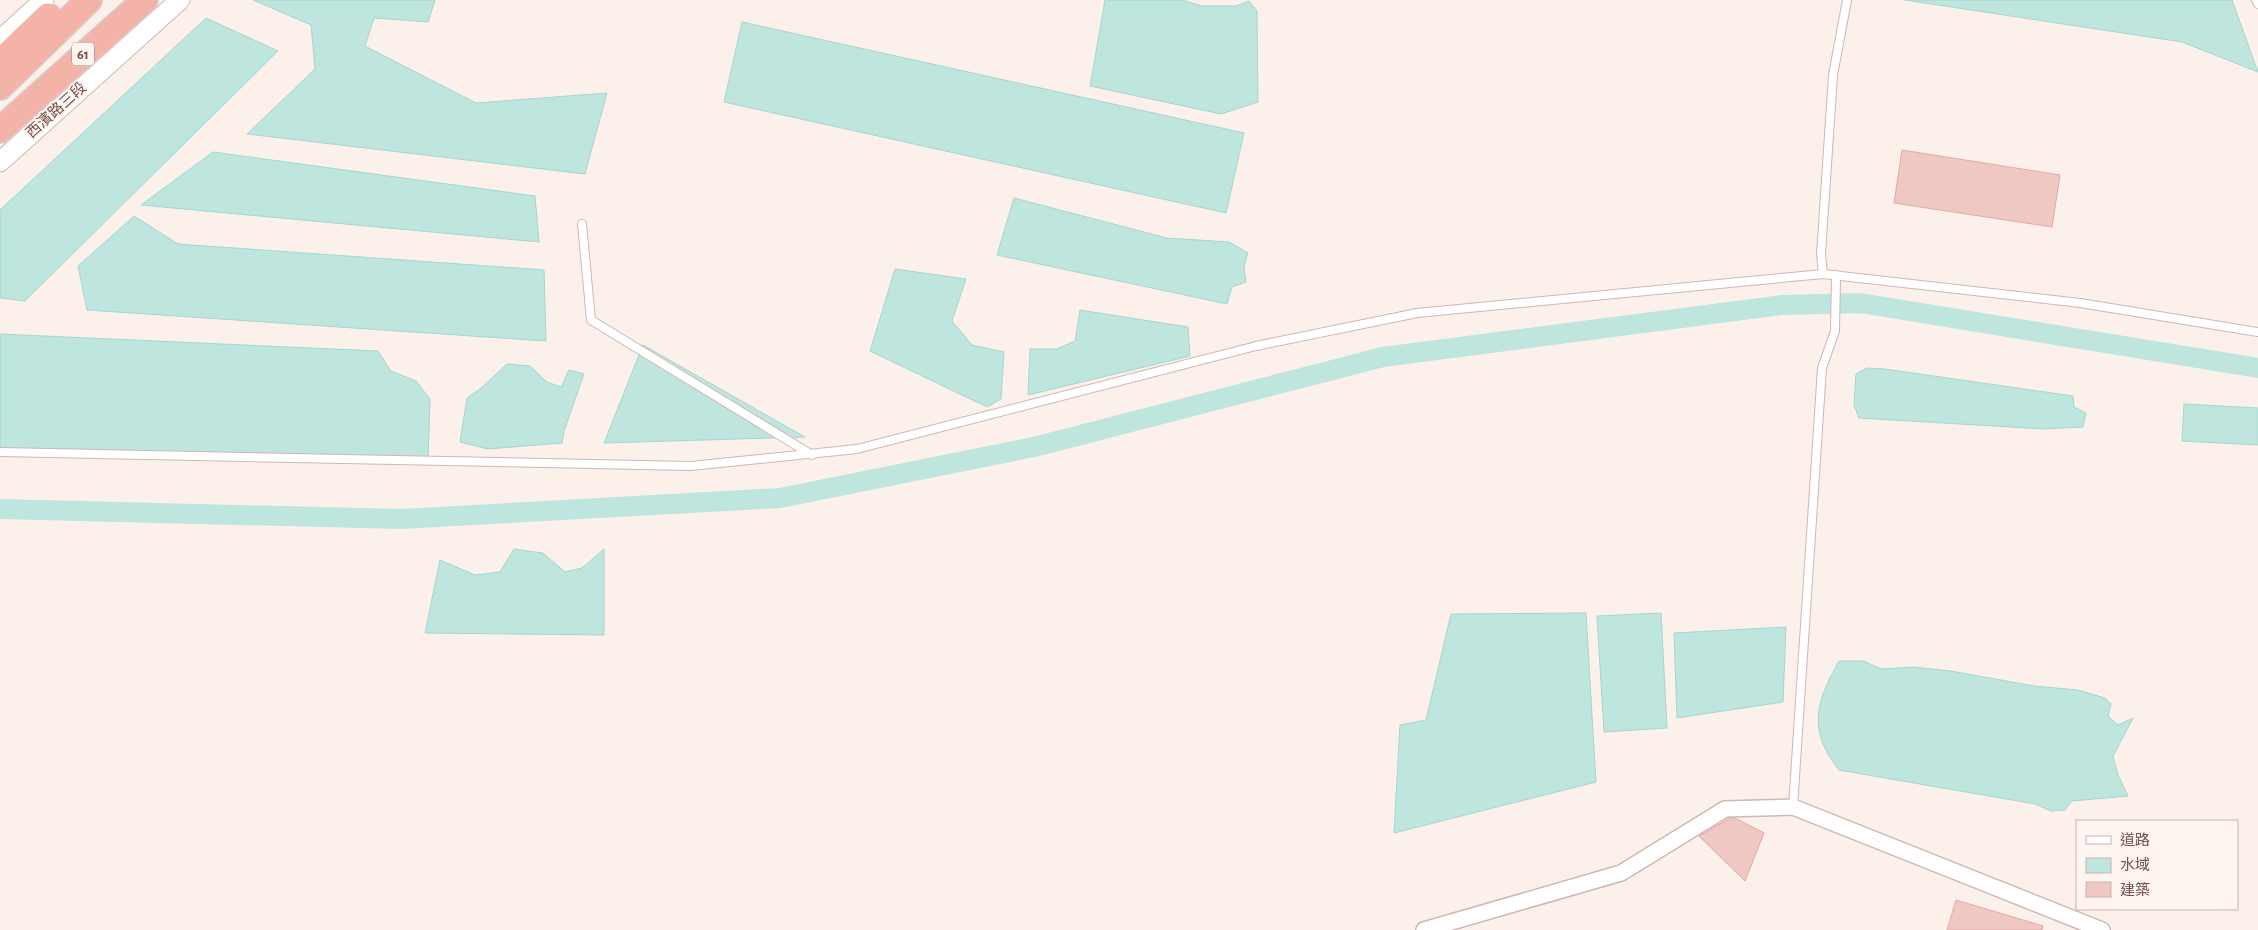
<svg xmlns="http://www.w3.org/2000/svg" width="2258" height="930" viewBox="0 0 2258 930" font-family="'Alegreya Sans','Noto Sans TC',sans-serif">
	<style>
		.water { fill: #bfe5df; stroke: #a6d6cf }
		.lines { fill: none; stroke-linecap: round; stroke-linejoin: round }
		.canal { stroke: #bfe5df; stroke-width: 20 }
		.building { fill: #f0c8c3; stroke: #e1a9a5 }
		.service-casing { stroke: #d0b7b3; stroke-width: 10 }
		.minor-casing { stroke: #d0b7b3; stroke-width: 18 }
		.tertiary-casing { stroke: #d0b7b3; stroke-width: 21 }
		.trunk-casing { stroke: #d9cecd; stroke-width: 28 }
		.service { stroke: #fff; stroke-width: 8 }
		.minor { stroke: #fff; stroke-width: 15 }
		.tertiary { stroke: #fff; stroke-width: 19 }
		.trunk { stroke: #f4b3a8; stroke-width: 25 }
		.labels { text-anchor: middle; stroke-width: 4; stroke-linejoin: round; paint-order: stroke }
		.shield { fill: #fef5f1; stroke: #9f827f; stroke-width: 1 }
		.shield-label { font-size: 14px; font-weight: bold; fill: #76504e }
		.street-label { font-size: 15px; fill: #76504e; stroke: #fef5f1 }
	</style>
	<rect width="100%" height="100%" fill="#fcf0ea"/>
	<g class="water">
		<path d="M253 0H435L428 22 374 18 365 46 476 103 607 93 585 174 247 134 315 69 311 25Z"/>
		<path d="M1105 0H1182L1202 6H1236L1249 1 1257 11 1258 102 1221 114 1090 86Z"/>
		<path d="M1905 0H2232L2258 72 2182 42Z"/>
		<path d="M206 18 278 51 25 301 0 298V210Z"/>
		<path d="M742 22 1244 133 1226 213 724 102Z"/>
		<path d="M213 152 535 196 539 242 141 205Z"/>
		<path d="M1014 198 1167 238 1229 242 1248 253 1244 266 1246 282 1232 287 1227 304 997 255Z"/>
		<path d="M134 216 178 244 544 270 546 341 87 310 78 266Z"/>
		<path d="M895 269 966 279 952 321 972 345 1004 352 1001 399 987 407 870 351Z"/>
		<path d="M1080 310 1188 327 1190 356 1028 395 1030 349H1057L1075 341Z"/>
		<path d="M0 334 378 351 391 371 416 381 430 399 428 460 0 451Z"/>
		<path d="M643 345 805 437 604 443Z"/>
		<path d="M507 364 530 366 547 382 561 387 569 370 584 374 564 431 562 443 488 449 460 442 467 398 481 388Z"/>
		<path d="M1867 368 1885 369 2073 396 2074 407 2086 413 2083 427 2044 429 1859 418 1854 405 1856 374Z"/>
		<path d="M2184 404 2258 408V445L2182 441Z"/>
		<path d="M514 549 543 553 565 572 582 568 604 549V635L425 633 440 560 475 575 500 572Z"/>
		<path d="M1586 613 1596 782 1394 833 1400 725 1426 720 1451 614Z"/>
		<path d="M1661 613 1667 728 1604 732 1597 616Z"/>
		<path d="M1786 627 1783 702 1677 718 1674 633Z"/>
		<path d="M1839 661H1863L1881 669 1913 667 1951 671 2034 686 2078 690 2105 698 2111 704 2108 716 2118 725 2133 718 2113 756 2118 775 2128 796 2072 801 2065 810 2051 811 2035 804 1839 770C1807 730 1816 702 1839 661Z"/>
	</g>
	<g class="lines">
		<path class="canal" d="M0 509 401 519 780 498 1034 447 1383 357 1782 305 1860 303 2258 368"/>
	</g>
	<g class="building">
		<path d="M1902 150 2060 175 2052 227 1894 203Z"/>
		<path d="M1730 818H1735L1764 833 1745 881 1699 836Z"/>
		<path d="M1956 900 2043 926 2042 930H1947Z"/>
	</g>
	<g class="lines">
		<g class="service-casing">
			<g id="service">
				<path d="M2256 0 2258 4"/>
				<path d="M582 224 591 320 812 455"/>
				<path d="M1823 274 1821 254 1833 75 1847 0"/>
				<path d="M0 452 691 466 857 449 1256 346 1417 313 1823 274 2080 303 2258 332"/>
				<path d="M1793 807 1822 368 1835 331 1836 275"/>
			</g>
		</g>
		<g class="minor-casing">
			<path id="minor" d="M1424 930 1621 873 1725 809 1793 807 2102 930"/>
		</g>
		<g class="tertiary-casing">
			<g id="tertiary">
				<path d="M0 40 44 0"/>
				<path d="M0 162 180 0"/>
			</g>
		</g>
		<g class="trunk-casing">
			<g id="trunk">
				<path d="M0 62 48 16"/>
				<path d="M0 87 89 0"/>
				<path d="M0 130 145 0"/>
			</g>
		</g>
		<use href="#service" class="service"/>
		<use href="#minor" class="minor"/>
		<use href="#tertiary" class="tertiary"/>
		<use href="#trunk" class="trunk"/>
	</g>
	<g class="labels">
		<rect class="shield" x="72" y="42.5" width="22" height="23" rx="4"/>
		<g class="shield-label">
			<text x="83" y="59">61</text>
		</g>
		<g class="street-label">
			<text transform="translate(56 110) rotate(-42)" y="5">西濱路三段</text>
		</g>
	</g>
	<rect x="2076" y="820" width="162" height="90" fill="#fef5f1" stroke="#c8b3b0"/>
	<rect x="2086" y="836" width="25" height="8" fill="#ffffff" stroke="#c8b3b0"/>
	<text x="2120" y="845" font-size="15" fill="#76504e">道路</text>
	<rect x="2086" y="858" width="25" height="15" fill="#bfe5df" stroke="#c8b3b0"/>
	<text x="2120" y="870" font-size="15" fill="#76504e">水域</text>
	<rect x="2086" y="882" width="25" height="15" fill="#f0c8c3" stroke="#c8b3b0"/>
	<text x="2120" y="895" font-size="15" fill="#76504e">建築</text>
</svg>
